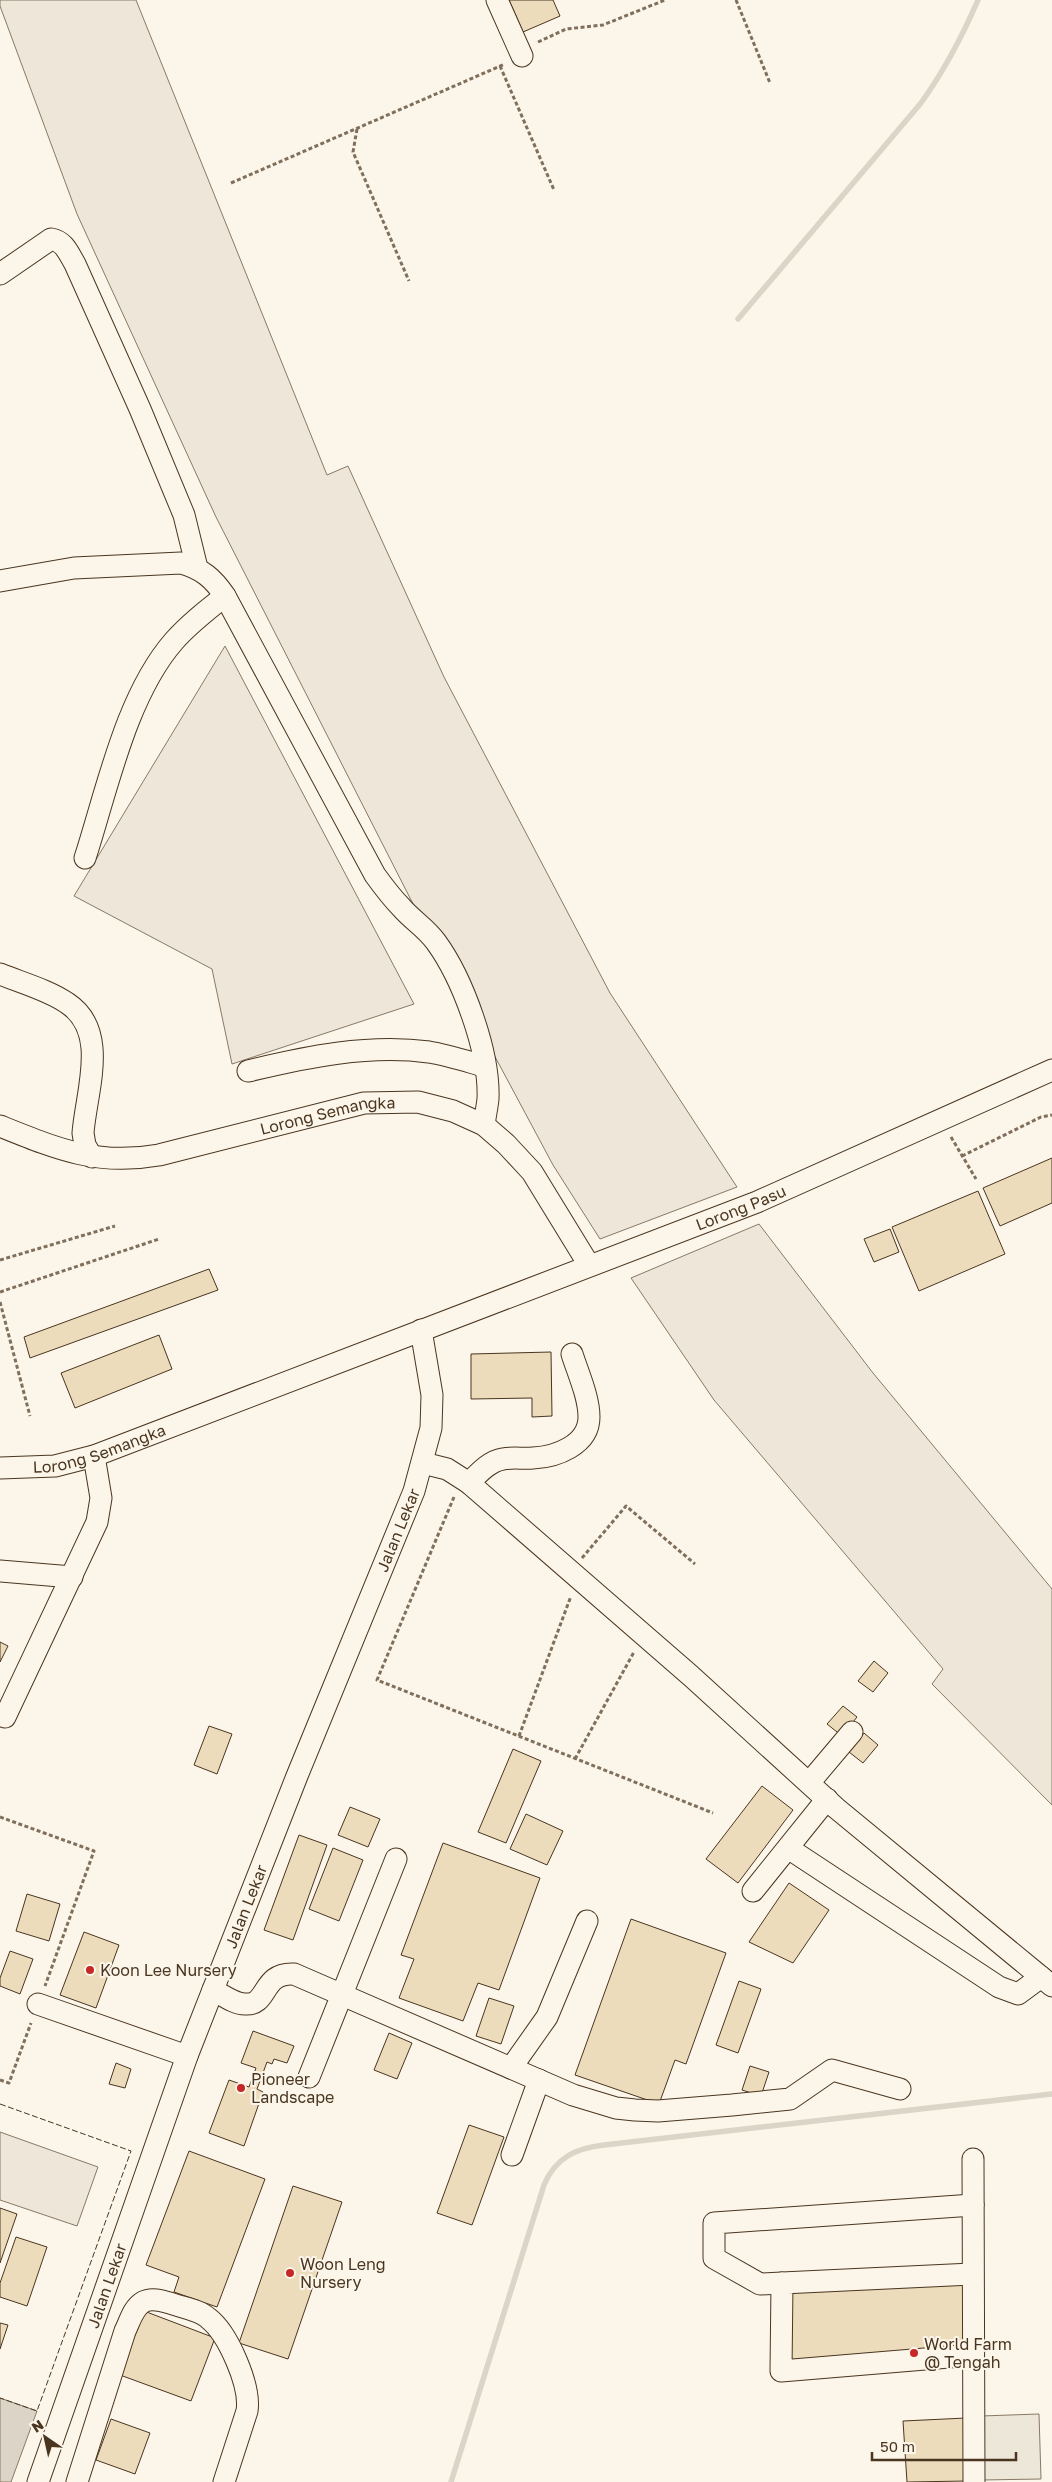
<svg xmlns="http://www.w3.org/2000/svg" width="1052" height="2482" viewBox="0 0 1052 2482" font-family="'Golos Text',sans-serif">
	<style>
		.green { fill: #ede6d9; stroke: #887966 }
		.parking { fill: #ede7d9; stroke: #887966 }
		.water { fill: #dcd4c6; stroke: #887966 }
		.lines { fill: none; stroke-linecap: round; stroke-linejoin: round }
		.stream { stroke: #dcd4c6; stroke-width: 5.5 }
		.building { fill: #ecdcbc; stroke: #4a3520 }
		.minor-casing { stroke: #4a3520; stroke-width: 23 }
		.path { stroke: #7f6f5c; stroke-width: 3; stroke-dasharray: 4 2.5; stroke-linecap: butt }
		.minor { stroke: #fbf6e9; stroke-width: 21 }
		.fence { stroke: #4a3520; stroke-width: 1; stroke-dasharray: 6 2.5; stroke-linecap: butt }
		.poi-dot { fill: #c62828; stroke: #fbf6e9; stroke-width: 2 }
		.labels { text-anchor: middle; stroke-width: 4; stroke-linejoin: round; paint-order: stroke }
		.street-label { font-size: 16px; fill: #4a3520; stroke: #fbf6e9 }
		.poi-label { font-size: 16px; fill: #4a3520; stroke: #fbf6e9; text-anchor: start }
	</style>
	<rect width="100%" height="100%" fill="#fbf6e9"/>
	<g class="green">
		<path d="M0 0H136L327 475 348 466 444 677 610 993 737 1187 600 1239 553 1165 410 898 216 517 77 214 0 6Z"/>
		<path d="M225 646 414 1004 232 1064 212 969 74 896Z"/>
		<path d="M759 1224 873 1373 1052 1589V1805L932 1684 943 1669 714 1400 631 1278Z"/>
		<path d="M0 2132 98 2167 77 2226 0 2200Z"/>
	</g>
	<path class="parking" d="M1039 2414 1041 2479 982 2480 981 2416Z"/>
	<path class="water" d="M0 2398 37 2411 11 2482H0Z"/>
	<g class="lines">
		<g class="stream">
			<path d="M738 319 921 103C944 71 962 37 978 0"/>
			<path d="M451 2482 544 2185C555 2158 576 2148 604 2145L1052 2094"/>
		</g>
	</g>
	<g class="building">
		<path d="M509 0H553L560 16 523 32Z"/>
		<path d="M1052 1158V1203L1000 1226 983 1188Z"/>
		<path d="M978 1191 1005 1254 919 1291 892 1227Z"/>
		<path d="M890 1229 899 1252 874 1262 864 1239Z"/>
		<path d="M209 1269 218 1290 30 1358 24 1337Z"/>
		<path d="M159 1335 172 1369 75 1408 61 1373Z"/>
		<path d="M551 1352 552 1416 532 1417V1398L471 1399V1354Z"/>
		<path d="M0 1642 8 1646 0 1662Z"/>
		<path d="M874 1661 888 1673 873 1692 858 1681Z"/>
		<path d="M843 1706 857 1717 842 1736 827 1724Z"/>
		<path d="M209 1726 232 1734 217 1774 194 1765Z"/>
		<path d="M864 1733 878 1745 863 1763 849 1752Z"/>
		<path d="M513 1749 541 1761 506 1843 478 1832Z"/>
		<path d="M762 1786 793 1810 738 1883 706 1859Z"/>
		<path d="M350 1807 380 1819 368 1847 338 1835Z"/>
		<path d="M526 1814 563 1831 547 1865 510 1849Z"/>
		<path d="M299 1835 327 1845 293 1940 264 1930Z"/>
		<path d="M443 1843 540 1878 499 1990 478 1983 463 2021 399 1998 414 1959 401 1955Z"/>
		<path d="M333 1848 363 1860 339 1921 309 1909Z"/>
		<path d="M789 1883 829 1910 793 1963 749 1942Z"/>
		<path d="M27 1894 60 1904 49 1941 16 1931Z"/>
		<path d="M631 1919 726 1953 686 2064 675 2060 659 2104 575 2075Z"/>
		<path d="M84 1932 119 1945 96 2008 60 1995Z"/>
		<path d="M10 1951 33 1959 20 1994 0 1986V1978Z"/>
		<path d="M739 1981 761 1989 738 2053 716 2045Z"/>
		<path d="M489 1998 514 2006 501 2044 476 2036Z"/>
		<path d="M253 2031 294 2046 287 2063 274 2059 272 2064 267 2062 257 2089 263 2092 244 2146 209 2133 229 2080 249 2087 256 2068 241 2063Z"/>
		<path d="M389 2033 412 2043 397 2079 374 2070Z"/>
		<path d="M116 2063 131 2069 125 2088 109 2084Z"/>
		<path d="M750 2066 769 2072 761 2096 742 2090Z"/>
		<path d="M469 2125 504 2137 472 2225 437 2213Z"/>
		<path d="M189 2151 265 2179 217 2307 174 2292 179 2277 146 2265Z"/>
		<path d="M293 2186 342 2202 288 2359 239 2343Z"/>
		<path d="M0 2208 17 2214 0 2263Z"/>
		<path d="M16 2237 47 2247 27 2306 0 2297V2283Z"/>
		<path d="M967 2278 968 2350 787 2363 788 2291Z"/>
		<path d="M144 2311 215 2338 191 2401 120 2375Z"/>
		<path d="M0 2323 8 2325 0 2349Z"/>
		<path d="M966 2418 967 2481 907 2482 903 2421Z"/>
		<path d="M111 2419 150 2433 135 2474 96 2460Z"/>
	</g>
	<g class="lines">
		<g class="minor-casing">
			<g id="minor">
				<path d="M497 0 522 56"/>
				<path d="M0 274 51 239C64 241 68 252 75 264L140 409 184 515 197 568"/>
				<path d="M0 581 74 568 181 563C202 569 213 578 225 596L375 875C383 886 391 897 401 907 412 920 426 928 436 942 463 979 490 1053 488 1099 487 1108 485 1117 484 1125"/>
				<path d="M85 858C107 790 126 696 174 641 189 624 207 610 225 596"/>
				<path d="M0 974C22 983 48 990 67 1003 110 1031 86 1092 83 1133L85 1145 92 1157"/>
				<path d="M248 1071C306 1057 368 1044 429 1052 447 1055 466 1061 484 1066"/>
				<path id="s1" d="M0 1126C57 1149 97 1166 159 1155L364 1103 418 1102 453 1111 484 1125 506 1144 532 1172 589 1265"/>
				<path d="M423 1463 447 1469 469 1483 691 1676 836 1808 1052 1986"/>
				<path id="s2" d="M0 1468 55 1466 94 1456 757 1202 1052 1070"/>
				<path d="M469 1483C478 1474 489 1461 503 1459 513 1457 523 1459 533 1458 556 1457 589 1445 589 1417 589 1397 578 1373 572 1354"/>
				<path d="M0 1571 72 1577"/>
				<path d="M5 1717 97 1522 101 1498 94 1456"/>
				<path d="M809 1783 852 1732"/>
				<path d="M788 1848 999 1987 1018 1994 1041 1977"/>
				<path d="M753 1891 827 1799"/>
				<path d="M213 1990C223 1995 234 2004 245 2004 269 2006 261 1972 294 1974L573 2095 616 2108 635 2110 658 2111 732 2105 790 2099 832 2070 900 2089"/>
				<path d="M38 2004 187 2056"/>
				<path d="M511 2068 547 2017 587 1921"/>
				<path d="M309 2077 396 1859"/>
				<path d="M512 2155 539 2080"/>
				<path d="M973 2159 974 2482"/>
				<path d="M972 2274 782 2283 781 2371 973 2355"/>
				<path d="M782 2283 760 2284 714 2258V2223L973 2205"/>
				<path id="s3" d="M38 2482 187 2056 297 1776 414 1491 431 1428 432 1395 421 1330"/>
				<path d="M77 2482 125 2331C130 2321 133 2308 143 2302 152 2297 163 2301 173 2304 184 2308 199 2310 208 2318 228 2333 251 2386 247 2411L224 2482"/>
			</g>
		</g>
		<g class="path">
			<path d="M736 0 770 83"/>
			<path d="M538 42 566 29 603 25 665 0"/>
			<path d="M500 66 554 190"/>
			<path d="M357 129 353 152 409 281"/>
			<path d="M231 183 505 64"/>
			<path d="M951 1137 976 1179"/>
			<path d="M962 1156 1041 1117 1052 1115"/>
			<path d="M0 1260 115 1226"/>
			<path d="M0 1292 159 1239"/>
			<path d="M0 1302 30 1416"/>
			<path d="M454 1497 377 1680 713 1813"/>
			<path d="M582 1558 626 1506 695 1564"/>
			<path d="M519 1736 571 1596"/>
			<path d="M575 1759 634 1652"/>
			<path d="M0 1817 94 1851 45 1986"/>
			<path d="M0 2080 9 2083 31 2023"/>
		</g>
		<use href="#minor" class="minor"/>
		<path class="fence" d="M0 2104 131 2151 37 2411 0 2398"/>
	</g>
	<g class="poi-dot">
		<circle cx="90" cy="1970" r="5"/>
		<circle cx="241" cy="2088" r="5"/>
		<circle cx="290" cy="2273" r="5"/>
		<circle cx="914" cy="2353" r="5"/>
	</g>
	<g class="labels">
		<g class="street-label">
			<text dy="6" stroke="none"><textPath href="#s1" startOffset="338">Lorong Semangka</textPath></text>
			<text dy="6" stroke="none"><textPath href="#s2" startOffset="788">Lorong Pasu</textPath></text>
			<text dy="6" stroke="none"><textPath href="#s2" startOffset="102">Lorong Semangka</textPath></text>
			<text dy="6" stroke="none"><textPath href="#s3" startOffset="1018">Jalan Lekar</textPath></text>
			<text dy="6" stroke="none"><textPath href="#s3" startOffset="612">Jalan Lekar</textPath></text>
			<text dy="6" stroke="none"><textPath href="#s3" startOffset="208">Jalan Lekar</textPath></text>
		</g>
		<g class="poi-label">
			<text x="100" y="1976">Koon Lee Nursery</text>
			<text x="251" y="2085">Pioneer<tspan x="251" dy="18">Landscape</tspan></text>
			<text x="300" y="2270">Woon Leng<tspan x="300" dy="18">Nursery</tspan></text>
			<text x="924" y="2350">World Farm<tspan x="924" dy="18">@ Tengah</tspan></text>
		</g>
	</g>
	<g transform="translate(45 2437) rotate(326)" stroke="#fbf6e9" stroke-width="4" paint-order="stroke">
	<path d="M0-4L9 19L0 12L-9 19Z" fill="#4a3520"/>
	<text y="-8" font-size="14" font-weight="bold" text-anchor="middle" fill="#4a3520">N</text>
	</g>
	<path d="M872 2452v8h144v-8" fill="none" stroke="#4a3520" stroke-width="2.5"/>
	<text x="880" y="2452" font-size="15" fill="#4a3520" stroke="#fbf6e9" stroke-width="4" paint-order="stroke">50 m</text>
</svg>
